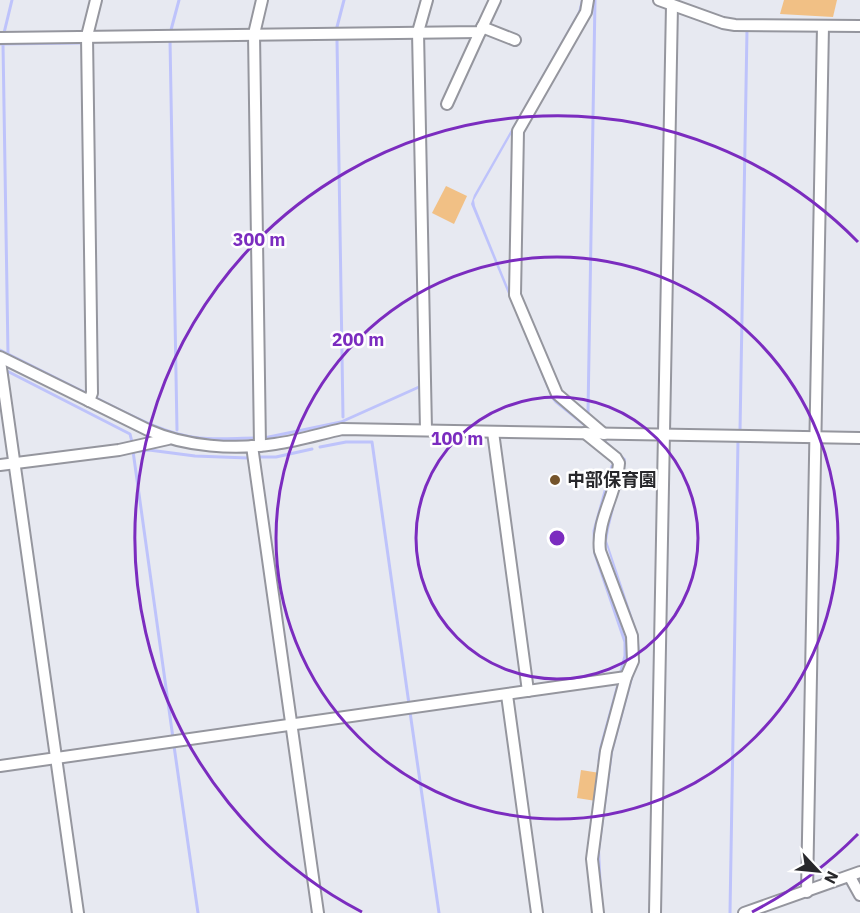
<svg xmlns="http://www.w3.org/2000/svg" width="860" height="913" viewBox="0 0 860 913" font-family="'IBM Plex Sans','Noto Sans JP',sans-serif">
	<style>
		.green { fill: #f1c085 }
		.water { fill: #bec3fb }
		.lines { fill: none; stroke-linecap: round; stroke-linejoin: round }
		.stream { stroke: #bec3fb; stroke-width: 3 }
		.minor-casing { stroke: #95969e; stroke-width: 14 }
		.minor { stroke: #fff; stroke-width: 10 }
		.ring { fill: none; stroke: #7b2cbf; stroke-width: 3 }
		.poi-dot { fill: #75542b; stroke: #fff; stroke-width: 2 }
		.labels { text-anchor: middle; stroke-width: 5; stroke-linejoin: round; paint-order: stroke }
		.poi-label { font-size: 18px; font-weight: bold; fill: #28282b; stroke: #fff; text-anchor: start }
		.centre { fill: #7b2cbf; stroke: #fff; stroke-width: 3 }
		.ring-label { font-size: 18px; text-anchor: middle; font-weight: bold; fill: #7b2cbf; stroke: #fff; stroke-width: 5; stroke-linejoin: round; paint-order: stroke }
	</style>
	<rect width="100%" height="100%" fill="#e7e9f1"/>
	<g class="green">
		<path d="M784 0H837L833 17 780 14Z"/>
		<path d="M446 186 467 196 454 224 432 213Z"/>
		<path d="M581 770 600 773 596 801 577 798Z"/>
	</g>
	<path class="water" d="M581 0H583L580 13 474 200 475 206 552 396 556 402 602 437 626 459 609 529 607 541 638 634 640 652 613 752 600 850 603 913H601L598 850 611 751 638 651 636 636 605 541V534L624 461 621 456 555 403 551 398 471 204 474 195 578 12Z"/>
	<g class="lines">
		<g class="stream">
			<path d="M337 27 344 0"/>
			<path d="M171 30 179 0"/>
			<path d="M4 33 12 0"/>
			<path d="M170 40 177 430"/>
			<path d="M337 40 343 417"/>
			<path d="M0 44 81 43"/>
			<path d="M3 44 8 354"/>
			<path d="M0 350 88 394"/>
			<path d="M7 371 130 434 132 442"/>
			<path d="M94 397C127 413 163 434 199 438 218 440 237 438 256 438"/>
			<path d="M588 413 595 0"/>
			<path d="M740 431 747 30"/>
			<path d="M264 438 341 422 419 387"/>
			<path d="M320 447 346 442H372L409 704"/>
			<path d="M133 451 173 738"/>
			<path d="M134 452 149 450 195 456 248 458"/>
			<path d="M258 457H276L312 449"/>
			<path d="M612 466 594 531 595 554 625 642V656L620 675"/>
			<path d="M410 712 439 913"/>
			<path d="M174 746 198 913"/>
			<path d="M599 761 601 747 619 681"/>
			<path d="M730 913 738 440"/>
		</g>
		<g class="minor-casing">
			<g id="minor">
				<path d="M588 0 586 12 518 131 515 295 557 394 604 434"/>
				<path d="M659 0 723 23 735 25 860 26"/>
				<path d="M482 27 515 40"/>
				<path d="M0 38 480 32 495 0"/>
				<path d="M447 104 480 32"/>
				<path d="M0 357 148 430C186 447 234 450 275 444 297 441 320 434 342 429L860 438"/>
				<path d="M0 361 78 913"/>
				<path d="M89 401 92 393 87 36 96 0"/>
				<path d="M426 430 418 32 427 0"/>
				<path d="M493 432 528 691"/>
				<path d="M585 433 616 458 619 463C617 493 596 520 600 551L632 636 633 661 626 677 606 751 592 859 598 913"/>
				<path d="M252 446 318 913"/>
				<path d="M260 446 254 34 262 0"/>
				<path d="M0 465 119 450 168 439"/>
				<path d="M507 695 537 913"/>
				<path d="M0 766 626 677"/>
				<path d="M850 877 860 895"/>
				<path d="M807 892 823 26"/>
				<path d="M655 913 672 5"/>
				<path d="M744 913 860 872"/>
			</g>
		</g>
		<use href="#minor" class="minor"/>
	</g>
	<g class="ring">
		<circle cx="557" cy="538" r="141"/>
		<circle cx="557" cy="538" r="281"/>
		<path d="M858 834A422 422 0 0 1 752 912M362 912A422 422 0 1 1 858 242"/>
	</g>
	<circle class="poi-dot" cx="555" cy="480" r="6"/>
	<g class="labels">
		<g class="poi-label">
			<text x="567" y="486">中部保育園</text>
		</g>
	</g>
	<circle cx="557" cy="538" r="9" class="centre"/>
	<g class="ring-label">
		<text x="259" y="246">300 m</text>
		<text x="358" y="346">200 m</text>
		<text x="457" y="445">100 m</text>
	</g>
	<g transform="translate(818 871) rotate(116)" stroke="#ffffff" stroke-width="4.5" paint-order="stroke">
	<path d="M0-4.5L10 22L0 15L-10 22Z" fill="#28282b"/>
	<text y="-9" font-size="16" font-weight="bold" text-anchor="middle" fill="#28282b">N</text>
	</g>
</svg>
